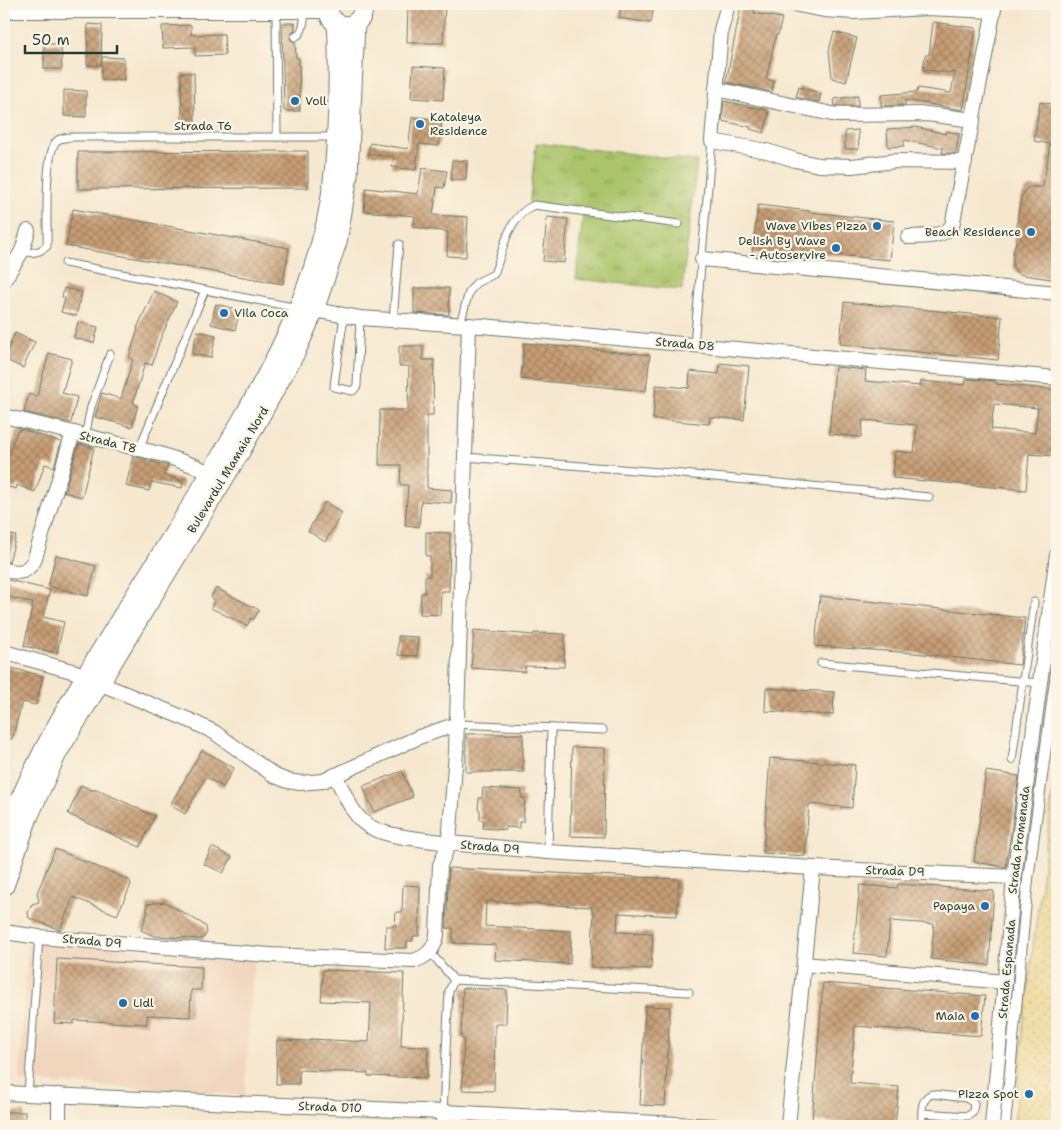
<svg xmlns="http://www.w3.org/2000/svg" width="1061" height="1130" viewBox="0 0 1061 1130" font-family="'Shantell Sans',sans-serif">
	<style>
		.built { fill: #f1d5bd }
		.grass { fill: url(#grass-tufts); stroke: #65804f }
		.sand { fill: url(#sand-dots); stroke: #868c69 }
		.building { fill: url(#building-cross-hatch); fill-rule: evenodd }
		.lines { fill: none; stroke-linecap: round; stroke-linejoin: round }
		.service-casing { stroke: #6a796a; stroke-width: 9 }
		.pedestrian-casing { stroke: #6a796a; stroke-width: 12 }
		.minor-casing { stroke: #6a796a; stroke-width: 16 }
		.secondary-casing { stroke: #6a796a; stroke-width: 21 }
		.service { stroke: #fff; stroke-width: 7 }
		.pedestrian { stroke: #fff; stroke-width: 10 }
		.minor { stroke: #fff; stroke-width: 14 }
		.secondary { stroke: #fff; stroke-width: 19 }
		.poi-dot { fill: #1f6fb2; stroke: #fcf5e5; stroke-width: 2 }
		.labels { text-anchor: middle; stroke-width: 4.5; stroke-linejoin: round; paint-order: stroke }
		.poi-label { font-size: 12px; fill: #1f3d34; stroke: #fcf5e5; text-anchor: end }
		.street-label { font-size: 12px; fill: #1f3d34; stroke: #fcf5e5 }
	</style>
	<defs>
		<pattern id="grass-tufts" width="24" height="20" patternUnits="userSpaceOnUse" patternTransform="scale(1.25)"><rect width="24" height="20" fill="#abc46a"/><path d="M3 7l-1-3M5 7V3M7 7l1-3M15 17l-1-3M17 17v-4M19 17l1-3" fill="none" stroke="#8ba058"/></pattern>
		<pattern id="sand-dots" width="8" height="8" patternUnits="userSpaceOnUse" patternTransform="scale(1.25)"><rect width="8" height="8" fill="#eeda9e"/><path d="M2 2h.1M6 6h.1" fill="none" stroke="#ccbc89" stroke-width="1.8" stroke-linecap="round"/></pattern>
		<pattern id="building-cross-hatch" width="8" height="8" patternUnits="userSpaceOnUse" patternTransform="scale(1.25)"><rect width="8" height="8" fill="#c79e74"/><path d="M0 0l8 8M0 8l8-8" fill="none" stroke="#a18260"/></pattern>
	</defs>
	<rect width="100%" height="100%" fill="#fcf5e5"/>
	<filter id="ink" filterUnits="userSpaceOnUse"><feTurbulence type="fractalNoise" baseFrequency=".02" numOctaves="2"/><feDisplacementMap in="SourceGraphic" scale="10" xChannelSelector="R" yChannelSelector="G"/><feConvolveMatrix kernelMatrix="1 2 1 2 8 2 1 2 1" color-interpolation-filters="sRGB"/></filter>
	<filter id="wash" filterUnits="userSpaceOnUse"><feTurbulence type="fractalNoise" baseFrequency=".0096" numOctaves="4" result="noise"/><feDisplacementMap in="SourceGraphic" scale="20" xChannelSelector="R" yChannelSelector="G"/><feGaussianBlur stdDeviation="1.12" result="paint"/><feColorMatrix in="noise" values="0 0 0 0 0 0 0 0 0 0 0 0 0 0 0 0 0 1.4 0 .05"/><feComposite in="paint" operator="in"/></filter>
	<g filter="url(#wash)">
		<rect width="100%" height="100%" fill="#f6e8cf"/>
		<path class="built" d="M28 942 254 956 245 1095 19 1081Z"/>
		<path class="grass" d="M536 143 697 161 682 290 576 279 583 213 529 207Z"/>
		<path class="sand" d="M1057 760V1126H1014L1023 1027Z"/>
		<g id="blocks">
			<g class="building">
				<path d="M408 4H445L443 43H407Z"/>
				<path d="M632 4H654L651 23 619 18 621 6 632 7Z"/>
				<path d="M741 6 755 9 754 13 782 18 778 35H776L766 79 774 81 772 92 726 82Z"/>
				<path d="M933 22 976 28 963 110 905 100V105L881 106V95L917 92 918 88 951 93 955 73 923 70 925 55H929Z"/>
				<path d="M282 23H295V30L291 34 290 38 292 41 295 42 296 58H299L300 111H284Z"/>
				<path d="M88 24 102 25 101 65H87Z"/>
				<path d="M191 25V35L224 34 225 55 195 56V47L163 48 162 26Z"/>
				<path d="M834 32 857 38 846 82 832 78 829 50Z"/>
				<path d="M44 44H61L62 69H44Z"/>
				<path d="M102 57 124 58V80L101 79Z"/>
				<path d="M413 66 445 68 443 100 411 98Z"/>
				<path d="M181 73H194L195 122H182Z"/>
				<path d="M799 87 821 93 819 102 796 97Z"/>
				<path d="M64 90 86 91V117L64 116Z"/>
				<path d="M858 96V106H835L834 99Z"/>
				<path d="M724 101 767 110V112L769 113 764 133 750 129 751 127 722 121Z"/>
				<path d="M1040 102 1057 105V280L1018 274 1013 267V252L1016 242 1018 214 1021 198 1026 189 1029 187H1043L1050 144 1034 141Z"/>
				<path d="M412 117 442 120 439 146 419 144 416 170 392 167 394 157 368 154 370 143 408 149Z"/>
				<path d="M916 127 946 134V131L959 134 956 153H942L943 148 904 140V146L888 147 887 129Z"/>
				<path d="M858 130 859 149H845V131Z"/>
				<path d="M308 151V188L78 189V152Z"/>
				<path d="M452 160 467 161 466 180H451Z"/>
				<path d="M422 168 447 171 444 188 437 187 433 215 468 217 466 257 447 256 448 232 413 227 415 216 364 211 366 188 418 194Z"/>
				<path d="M758 205 809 211V212L894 221 890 260 804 252 803 260 752 254Z"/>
				<path d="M73 209 289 248 283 284 66 246Z"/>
				<path d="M547 217 568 219 564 263 543 261Z"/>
				<path d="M64 288 82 292 76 316 61 312 65 298 62 297Z"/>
				<path d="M414 288H449V315L414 313Z"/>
				<path d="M154 291 177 302 159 342 152 365 145 363 133 403 138 405 132 427 95 417 102 393 121 399 133 359 129 358 138 329 137 328Z"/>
				<path d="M844 302 1002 317 998 360 840 344Z"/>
				<path d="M216 304 240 310 235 330 211 324Z"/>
				<path d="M78 322 98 327 94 343 74 338Z"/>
				<path d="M197 331 216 335 211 358 192 354Z"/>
				<path d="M15 333 35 342 23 368 4 359Z"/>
				<path d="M524 343 650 355 646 391 521 379Z"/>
				<path d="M399 346H423V360H434L433 415H427V488L452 490 451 503 421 501 419 527 405 525 408 485H400L401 465H379L380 410H408L409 366H399Z"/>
				<path d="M49 353 72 359 62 393 77 397 71 423 24 412 29 394 37 396Z"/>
				<path d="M720 363 749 366 744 420 710 417 709 424 653 419 656 385 689 388 690 371 719 374Z"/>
				<path d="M835 367 866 370 865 381 921 386V381L965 385 966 379 996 381V384L1057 390V456L1029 454 1026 490 893 478 895 451 914 453 917 425 863 420 861 437 829 434ZM994 404 1038 408 1035 433 991 429Z"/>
				<path d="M20 429 61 442 54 467 45 464 35 492 17 485 16 489 4 486V469L17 431H19Z"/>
				<path d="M79 444 94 448 82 497 64 492Z"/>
				<path d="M133 456 168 466 163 475 183 481 182 488 151 482 149 491 126 486Z"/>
				<path d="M325 502 342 513 325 542 308 531Z"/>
				<path d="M426 532 450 533 449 591H441L440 615 420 614 421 593H425V576H430V556H426Z"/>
				<path d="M4 533 16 536 9 562 4 561Z"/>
				<path d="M56 555 96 566 88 596 48 586Z"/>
				<path d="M4 579 50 590 43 617 64 622 57 653 24 646 33 603 4 596Z"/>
				<path d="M216 588 259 610 254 619 251 618 247 626 211 608 215 600 211 597Z"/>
				<path d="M820 596 1025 618 1020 665 914 653 815 646Z"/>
				<path d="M474 630 534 635V633L565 634 564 667 525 666V672L471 668Z"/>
				<path d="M398 636 418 637 417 656 398 655Z"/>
				<path d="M4 666 43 676 36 705 22 702 12 739 4 737Z"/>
				<path d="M766 688 834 692 833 715 765 711Z"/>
				<rect x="466" y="734" width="57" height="38"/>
				<path d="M572 747 605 748 604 837 570 836Z"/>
				<path d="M202 750 234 768 223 787 206 777 185 814 170 805Z"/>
				<path d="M770 758 855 765 852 808 809 804 805 856 763 853Z"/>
				<path d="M402 771 413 797 374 812 363 786Z"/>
				<path d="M986 771 1019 776 1006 867 974 862Z"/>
				<path d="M81 785 92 790H98L155 816 140 847 68 814Z"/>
				<path d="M483 788 522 790 521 798H525L523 822H519V828L506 827V830L483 828 484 820H480V810L478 809 479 798H482Z"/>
				<path d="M212 847 232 857 223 873 204 864Z"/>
				<path d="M55 849 129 880 131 884 130 887 117 915 73 897 60 930 29 918 28 913 32 904 39 902 37 893Z"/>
				<path d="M449 868 679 879 677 916 618 913 617 932 653 933 651 969 591 967 594 912H592V907L486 901 485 926 571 931 570 964 495 960 496 945 453 943V928H446Z"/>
				<path d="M898 884 994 891 989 965 931 959 934 924 890 921 887 956 853 953 860 885 897 888Z"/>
				<path d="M403 885 420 886 419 936H413V941H407V948H385L386 926H395L396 912H402Z"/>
				<path d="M165 902 201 923 206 927 207 932 205 936 201 939 154 936 141 930 147 914V904Z"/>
				<path d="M57 959 202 967 201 990H191L190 1017 147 1015V1024L74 1020V1024L54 1023Z"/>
				<path d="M323 970 404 973 401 1046 428 1047 427 1078 368 1076V1073L299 1070V1084H276L277 1040 311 1041V1039L369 1042 371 1003 321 1001Z"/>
				<path d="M823 983 985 996 981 1036 855 1026 850 1083 899 1087 895 1126 812 1121Z"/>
				<path d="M463 988 507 990 506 1024H495L494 1091 462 1090 464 1039 461 1038Z"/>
				<path d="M645 1006 670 1007 665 1106 640 1105Z"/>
				<rect x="4" y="1112" width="21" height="14"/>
			</g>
		</g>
	</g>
	<g filter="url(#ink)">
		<use href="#blocks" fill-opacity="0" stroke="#6a796a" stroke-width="1"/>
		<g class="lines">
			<g class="service-casing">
				<g id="service">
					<path d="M276 11 277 137"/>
					<path d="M295 37C304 33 304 20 305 11"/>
					<path d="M22 251C31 254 39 253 47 246 48 226 43 150 58 140 61 138 66 138 70 137H336"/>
					<path d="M65 263 298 308"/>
					<path d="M344 316 335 378 334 387 353 391 357 386 360 318"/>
					<path d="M393 321 399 244"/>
					<path d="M460 324 469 292 476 283 494 274C504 249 507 217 534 205L679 224"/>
					<path d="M694 345 712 141"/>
					<path d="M85 436 91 407 110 354"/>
					<path d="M139 449 205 290"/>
					<path d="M465 457 672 473 929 497"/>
					<path d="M821 663 1040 683"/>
					<path d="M457 724 603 730"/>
					<path d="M1012 760 1034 602"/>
					<path d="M548 852 551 728"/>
					<path d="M430 952 454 980"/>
					<path d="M28 1094 39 937"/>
					<path d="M443 1112 449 991 454 980 689 992"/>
					<path d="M922 1126C922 1115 919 1099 932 1094L966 1098 974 1103 973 1112 968 1116 923 1113"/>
				</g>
			</g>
			<g class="pedestrian-casing">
				<path id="pedestrian" d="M1005 1126 1028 879 1057 666"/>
			</g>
			<g class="minor-casing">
				<g id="minor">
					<path d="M728 4 721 30 712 141 767 151 795 160 819 165 852 166 895 161 965 162"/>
					<path d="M793 4 824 10 854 12 927 8 993 11"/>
					<path d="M4 11H328"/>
					<path d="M716 89 837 115 927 114 973 120"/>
					<path d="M908 237C923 236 942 238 952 226L995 4"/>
					<path d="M702 259 1057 293"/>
					<path d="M4 280 22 251 28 231"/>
					<path d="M314 310 360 318 482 326 1057 378"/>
					<path d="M4 416 160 454 195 466 211 474"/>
					<path d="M4 570C19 573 25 574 34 561L73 433"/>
					<path d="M4 652 86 675"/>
					<path d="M99 683 189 720 214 732 275 776 288 781 300 783 323 781 419 737 457 724"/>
					<path d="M335 775C343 790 350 810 363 822 381 838 425 839 449 843L456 752 469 325"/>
					<path d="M4 932 39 937 270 955 413 961C427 957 434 950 437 935L440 865 449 843 548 852 813 868 1014 877"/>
					<path d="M804 964 1005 982"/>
					<path d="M4 1093 443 1112 716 1126"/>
					<path d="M59 1095V1126"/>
					<path d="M443 1126V1112"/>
					<path d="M788 1126 813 868"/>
					<path d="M992 1126 1014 877 1057 555"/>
				</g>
			</g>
			<g class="secondary-casing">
				<g id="secondary">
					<path d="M329 4C324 32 366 34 363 4"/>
					<path d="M4 839C33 761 76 691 120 620 161 554 204 488 242 420 275 362 305 304 322 239 335 193 337 143 338 96 338 72 339 48 337 24"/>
					<path d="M4 886 28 817 57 753 241 450 295 353 314 310 337 242 348 175 355 23"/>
				</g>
			</g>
			<use href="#service" class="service"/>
			<use href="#pedestrian" class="pedestrian"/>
			<use href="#minor" class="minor"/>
			<use href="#secondary" class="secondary"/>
		</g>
	</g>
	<g class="poi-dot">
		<circle cx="295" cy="101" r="5"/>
		<circle cx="420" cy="124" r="5"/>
		<circle cx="877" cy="226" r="5"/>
		<circle cx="1031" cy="232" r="5"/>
		<circle cx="836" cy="248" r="5"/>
		<circle cx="224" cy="313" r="5"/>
		<circle cx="985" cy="906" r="5"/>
		<circle cx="123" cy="1003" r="5"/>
		<circle cx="975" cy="1016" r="5"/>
		<circle cx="1029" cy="1094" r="5"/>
	</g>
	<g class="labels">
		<g class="poi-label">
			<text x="305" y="105" text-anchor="start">Voll</text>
			<text x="430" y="121" text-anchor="start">Kataleya<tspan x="430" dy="14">Residence</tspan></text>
			<text x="867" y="230">Wave Vibes Pizza</text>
			<text x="1021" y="236">Beach Residence</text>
			<text x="826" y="245">Delish By Wave<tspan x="826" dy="14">- Autoservire</tspan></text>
			<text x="234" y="317" text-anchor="start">Vila Coca</text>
			<text x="975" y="910">Papaya</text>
			<text x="133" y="1007" text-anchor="start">Lidl</text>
			<text x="965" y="1020">Maia</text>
			<text x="1019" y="1098">Pizza Spot</text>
		</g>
		<g class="street-label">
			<text x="203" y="130">Strada T6</text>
			<text transform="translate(685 344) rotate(5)" y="4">Strada D8</text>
			<text transform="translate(108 442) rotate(14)" y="4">Strada T8</text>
			<text transform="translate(228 470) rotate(-59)" y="4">Bulevardul Mamaia Nord</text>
			<text transform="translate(1019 840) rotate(-83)" y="4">Strada Promenada</text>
			<text transform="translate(490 847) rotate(5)" y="4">Strada D9</text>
			<text transform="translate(895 871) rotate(2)" y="4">Strada D9</text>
			<text transform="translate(92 941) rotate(5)" y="4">Strada D9</text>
			<text transform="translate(1007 969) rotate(-85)" y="4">Strada Espanada</text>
			<text transform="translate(330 1107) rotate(2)" y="4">Strada D10</text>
		</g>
	</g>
	<rect width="1061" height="1130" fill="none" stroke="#fcf5e5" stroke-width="20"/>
	<path d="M25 45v8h92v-8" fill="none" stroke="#1f3d34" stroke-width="2.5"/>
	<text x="32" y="45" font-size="15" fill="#1f3d34" stroke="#fcf5e5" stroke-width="4" paint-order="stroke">50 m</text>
</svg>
